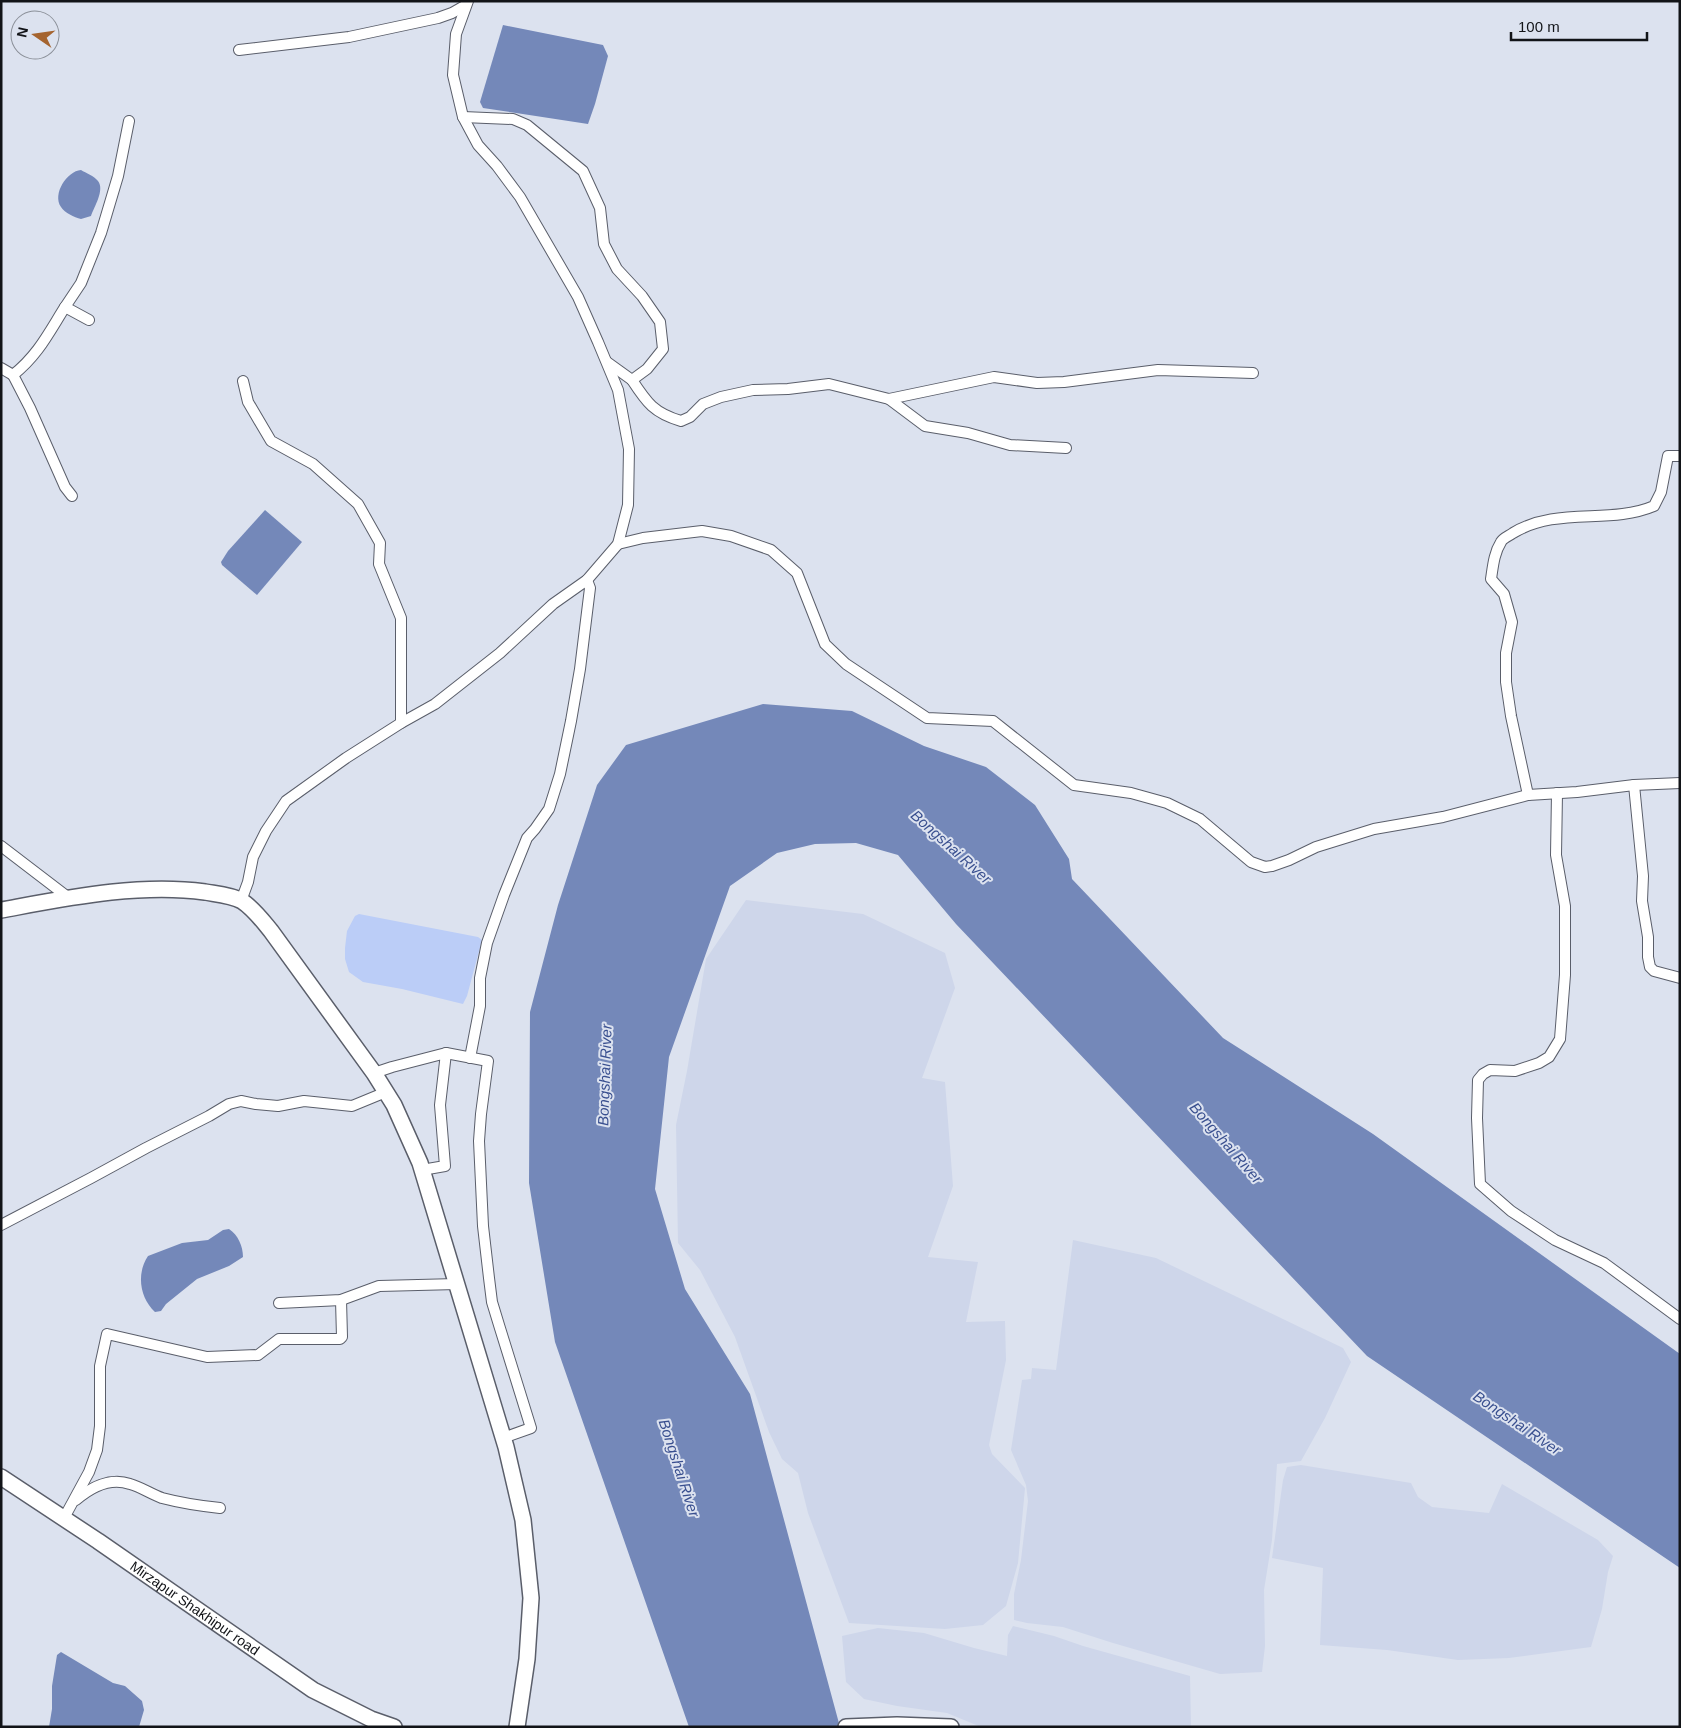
<svg xmlns="http://www.w3.org/2000/svg" width="1681" height="1728" viewBox="0 0 1681 1728" font-family="Helvetica,sans-serif">
	<style>
		.built { fill: #ced6ea }
		.green { fill: #bbcdf7 }
		.water { fill: #7488b9 }
		.lines { fill: none; stroke-linecap: round; stroke-linejoin: round }
		.street-casing { stroke: #5a5e6a; stroke-width: 12 }
		.secondary-casing { stroke: #5a5e6a; stroke-width: 18 }
		.street { stroke: #fff; stroke-width: 10 }
		.secondary { stroke: #fff; stroke-width: 15 }
		.labels { text-anchor: middle; stroke-width: 4; stroke-linejoin: round; paint-order: stroke }
		.street-label { font-size: 14px; fill: #121418; stroke: #dce2ef }
		.water-label { font-size: 15px; font-style: italic; fill: #394f8f; stroke: #dce2ef }
	</style>
	<rect width="100%" height="100%" fill="#dce2ef"/>
	<g class="built">
		<path d="M746 900 863 914 945 953 955 988 922 1078 945 1082 953 1186 928 1257 978 1262 966 1322 1005 1321 1006 1360 989 1445 992 1454 1025 1488 1018 1563 1006 1606 983 1625 945 1629 849 1623 808 1513 798 1473 782 1459 769 1432 735 1337 700 1270 678 1243 676 1125 687 1071 706 959Z"/>
		<path d="M1073 1240 1156 1258 1343 1348 1351 1362 1325 1418 1301 1461 1277 1464 1272 1540 1264 1590 1265 1646 1262 1672 1220 1674 1113 1643 1063 1627 1027 1623 1014 1620V1594L1021 1560 1028 1501 1026 1485 1011 1450 1022 1380 1031 1379 1032 1368 1056 1370Z"/>
		<path d="M1301 1465 1411 1483 1418 1497 1432 1507 1489 1513 1502 1484 1598 1540 1613 1556 1608 1572 1602 1609 1591 1647 1509 1658 1458 1660 1387 1650 1320 1645 1323 1568 1272 1558 1283 1480 1287 1467Z"/>
		<path d="M1013 1626 1054 1636 1083 1646 1190 1676 1191 1727H981L947 1713 897 1706 864 1699 846 1682 842 1636 878 1628 924 1633 974 1648 1007 1656 1008 1635Z"/>
	</g>
	<path class="green" d="M359 914 478 937 482 940 467 996 463 1004 402 989 363 982 349 972 345 959V948L347 931 355 916Z"/>
	<g class="water">
		<path d="M503 25 603 45 608 56 595 104 588 124 483 108 480 102Z"/>
		<path d="M81 170C86 173 94 176 98 181 105 190 94 207 91 216L81 219C74 217 65 213 61 207 52 194 67 171 81 170Z"/>
		<path d="M265 510 302 542 257 595 222 565 221 562 228 551Z"/>
		<path d="M763 704 852 711 924 746 986 767 1035 805 1069 859 1072 879 1223 1038 1373 1134 1680 1354V1568L1367 1356 956 924 898 855 856 843 815 844 777 853 730 886 669 1057 655 1189 685 1289 750 1394 840 1727H689L555 1342 529 1183 530 1012 558 905 597 785 626 745Z"/>
		<path d="M229 1229C238 1235 243 1246 243 1257L229 1266 197 1279 166 1304 161 1311 155 1312C140 1298 136 1274 148 1256L182 1243 208 1240 223 1230Z"/>
		<path d="M61 1652 113 1683 125 1686 142 1701 144 1710 139 1727H49L52 1709V1686L57 1655Z"/>
	</g>
	<g class="lines">
		<g class="street-casing">
			<g id="street">
				<path d="M239 50 349 37 438 18 452 13 466 5"/>
				<path d="M463 117 513 119 527 125 583 171 600 208 604 244 617 269 642 296 660 322 663 349 647 369 632 380 607 362"/>
				<path d="M65 307C48 334 38 355 13 375L30 408 65 487 72 496"/>
				<path d="M89 320 65 307 81 283 101 233 118 176 129 121"/>
				<path d="M1 368 13 375"/>
				<path d="M632 380C647 403 654 413 681 421L690 417 703 404 721 397 753 390 788 389 829 384 889 399 925 426 968 433 1010 445 1066 448"/>
				<path d="M243 381 248 402 271 441 313 464 358 504 380 543 379 564 401 618V723"/>
				<path d="M889 399 994 377 1037 383 1064 382 1158 370 1253 373"/>
				<path d="M618 544 643 538 702 531 731 536 771 550 797 573 825 644 846 664 927 718 993 721 1074 785 1131 793 1167 803 1200 819 1251 862 1265 867 1272 866 1289 860 1316 847 1374 829 1443 817 1528 795 1577 792 1634 785 1680 783"/>
				<path d="M1634 785 1643 876 1642 901 1648 937V957L1650 967 1654 971 1680 978"/>
				<path d="M1557 793 1556 855 1565 906V975L1560 1039 1549 1057 1539 1063 1515 1071 1490 1070 1483 1074 1478 1080 1477 1118 1480 1184 1511 1211 1555 1240 1604 1263 1680 1319"/>
				<path d="M1528 795 1511 716 1506 682V653L1512 622 1504 594 1491 579C1493 566 1494 553 1501 542 1503 538 1509 536 1513 533 1558 506 1609 525 1654 506L1661 492 1668 456H1680"/>
				<path d="M1 846 69 898"/>
				<path d="M241 901 248 882 253 857 266 831 286 801 346 758 401 723 435 704 500 653 553 604 587 580 618 544 628 505 629 449 618 390 598 342 578 297 520 197 497 166 478 145 463 117 453 75 456 34 468 1"/>
				<path d="M446 1053 488 1061 481 1114 479 1141 483 1226 489 1278 492 1302 499 1325 531 1428 503 1438"/>
				<path d="M470 1058 480 1006V978L487 943 504 895 527 838 535 829 549 809 560 774 571 721 580 669 590 588 587 580"/>
				<path d="M374 1073 392 1067 446 1053 440 1105 445 1166 422 1170"/>
				<path d="M1 1225 91 1178 146 1148 209 1116 229 1104 241 1101 256 1104 278 1106 304 1101 352 1106 386 1092"/>
				<path d="M279 1303 341 1300 379 1286 457 1284"/>
				<path d="M76 1500C90 1488 110 1477 130 1484 141 1487 151 1494 162 1498 181 1503 201 1506 220 1508"/>
				<path d="M64 1518 89 1472 97 1450 100 1426V1366L107 1334 207 1357 258 1355 279 1339H340L342 1337 341 1300"/>
			</g>
		</g>
		<g class="secondary-casing">
			<g id="secondary">
				<path d="M1 910C67 898 138 883 205 892 216 894 231 895 242 901 254 909 262 920 271 931L374 1073 394 1105 420 1163 506 1447 523 1520 531 1598 527 1659 517 1727"/>
				<path id="s1" d="M1 1477 98 1541 313 1690 371 1719 394 1727"/>
				<path d="M846 1727 897 1725 951 1727"/>
			</g>
		</g>
		<use href="#street" class="street"/>
		<use href="#secondary" class="secondary"/>
	</g>
	<g class="labels">
		<g class="street-label">
			<text dy="5" stroke="none"><textPath href="#s1" startOffset="234">Mirzapur Shakhipur road</textPath></text>
		</g>
		<g class="water-label">
			<text transform="translate(951 847) rotate(42)" y="5">Bongshai River</text>
			<text transform="translate(605 1075) rotate(-88)" y="5">Bongshai River</text>
			<text transform="translate(1226 1143) rotate(49)" y="5">Bongshai River</text>
			<text transform="translate(1517 1423) rotate(34)" y="5">Bongshai River</text>
			<text transform="translate(679 1468) rotate(72)" y="5">Bongshai River</text>
		</g>
	</g>
	<rect width="1681" height="1728" fill="none" stroke="#121418" stroke-width="5"/>
	<g transform="translate(35 35) rotate(283)"><circle r="24" fill="#dce2ef" stroke="#8b9099"/>
	<path d="M0-4L9 19L0 12L-9 19Z" fill="#a5642f"/>
	<text y="-8" font-size="14" font-weight="bold" text-anchor="middle" fill="#121418">N</text>
	</g>
	<path d="M1511 32v8h136v-8" fill="none" stroke="#121418" stroke-width="2.5"/>
	<text x="1518" y="32" font-size="15" fill="#121418" stroke="#dce2ef" stroke-width="4" paint-order="stroke">100 m</text>
</svg>
